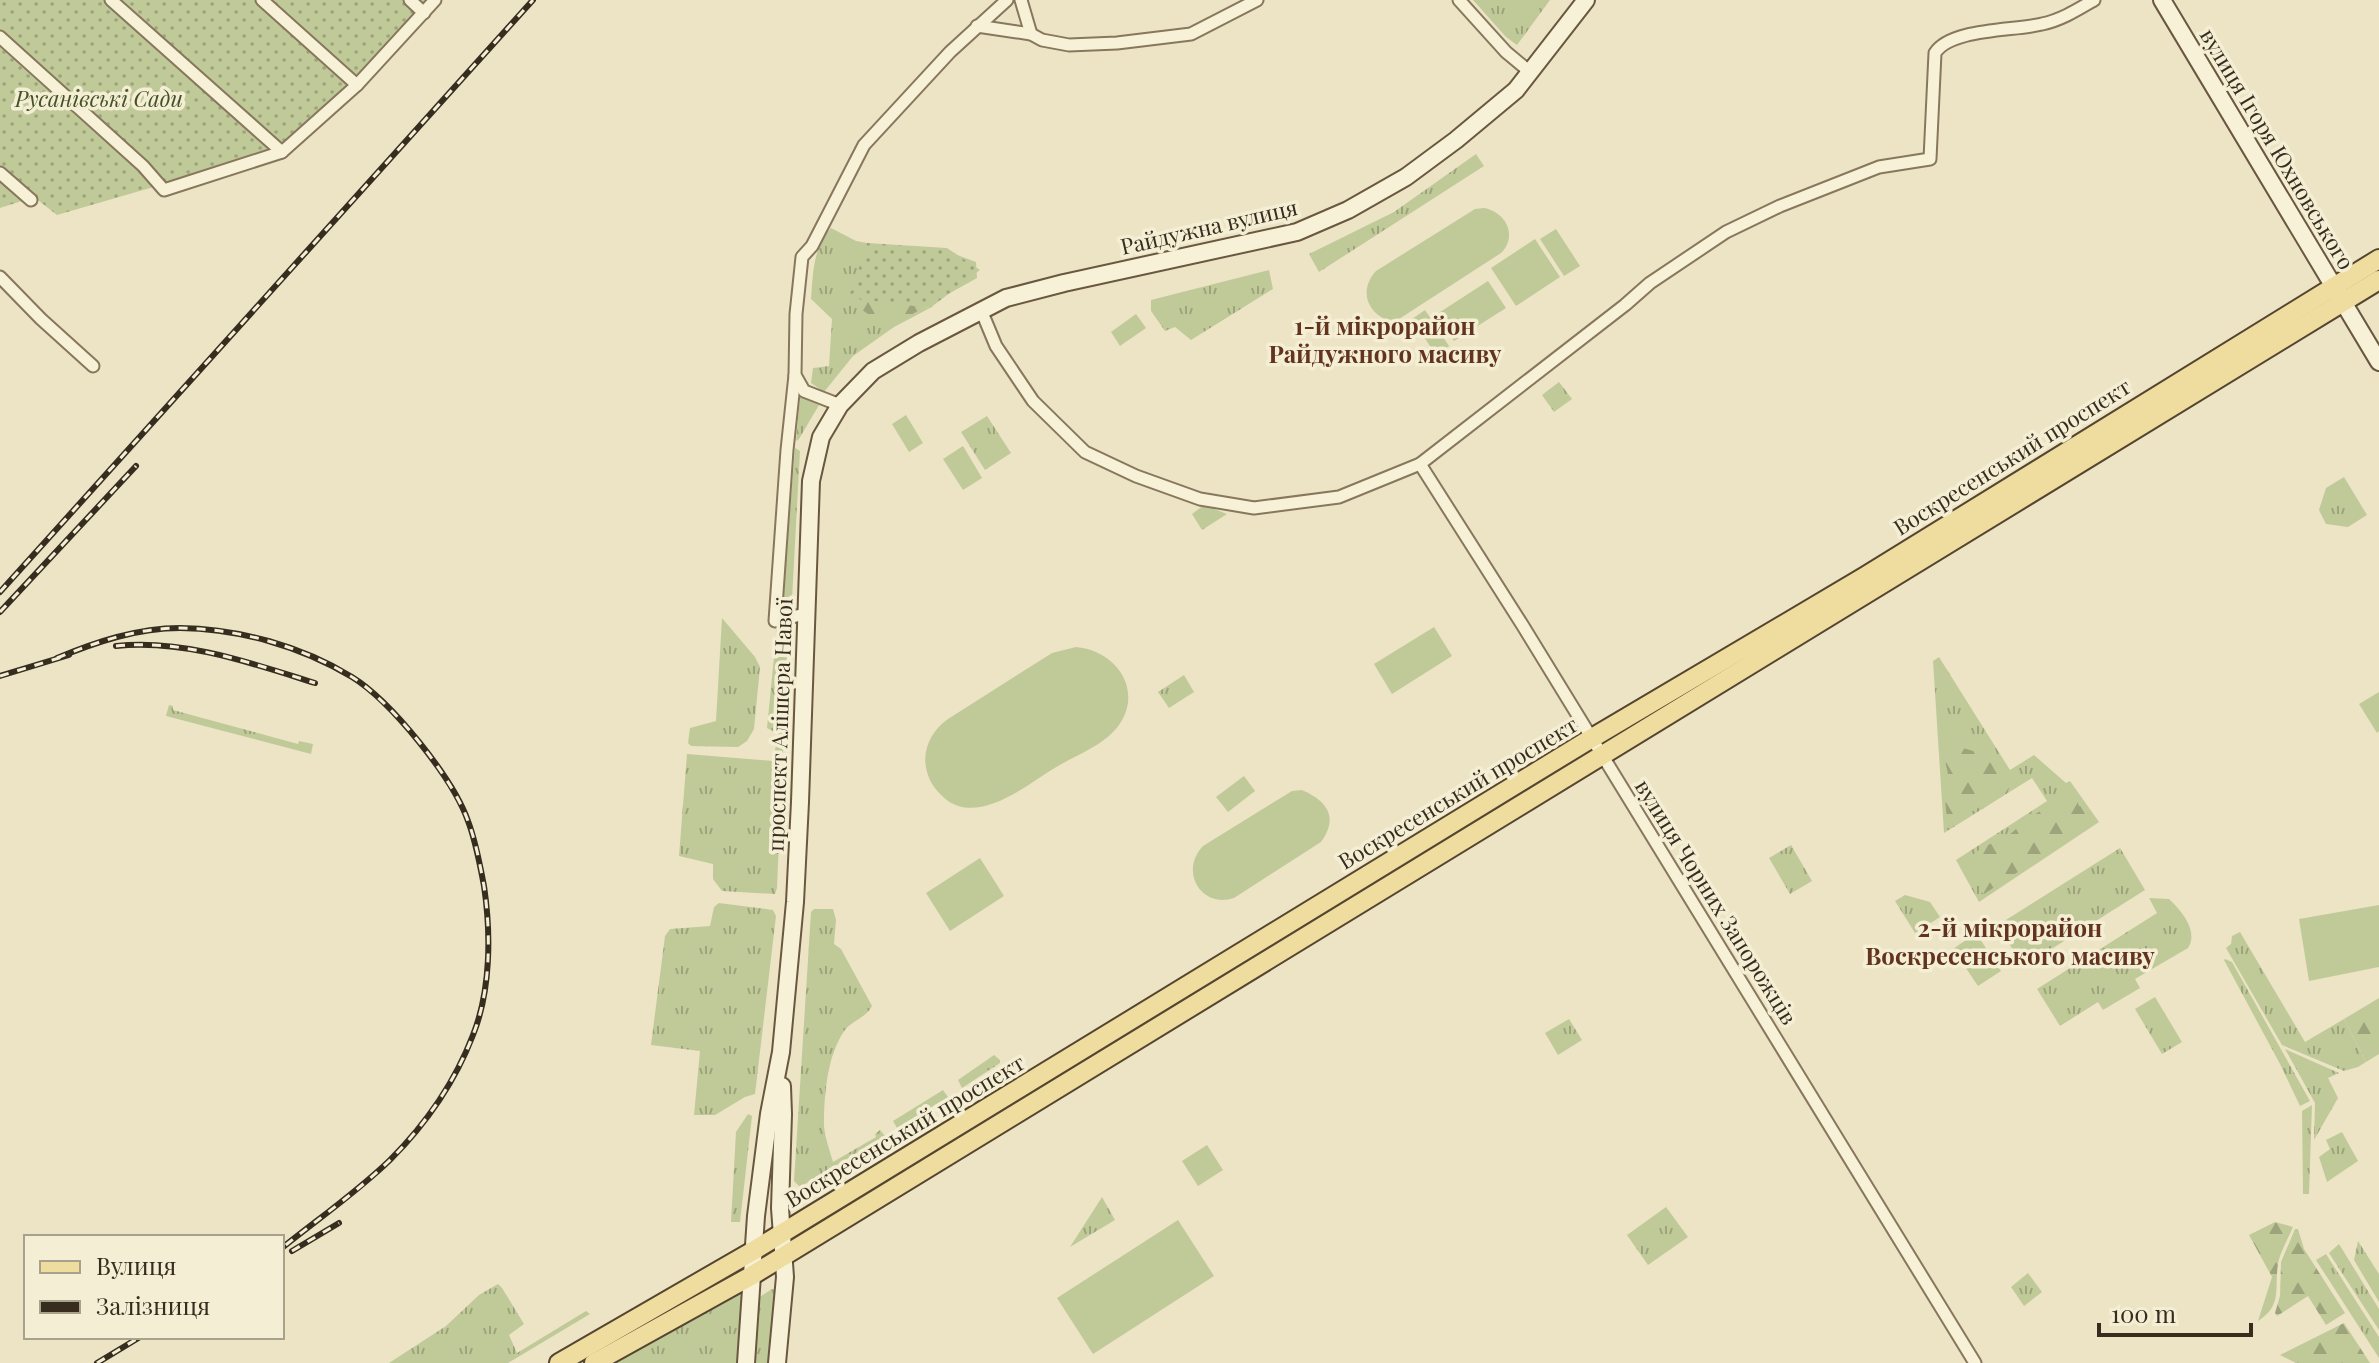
<svg xmlns="http://www.w3.org/2000/svg" width="2379" height="1363" viewBox="0 0 2379 1363" font-family="'Playfair Display',serif">
	<style>
		.grass { fill: url(#grass-tufts) }
		.forest { fill: url(#forest-firs) }
		.garden { fill: url(#garden-dots) }
		.pitch { fill: #c0ca99 }
		.lines { fill: none; stroke-linecap: round; stroke-linejoin: round }
		.street-casing { stroke: #87775c; stroke-width: 15 }
		.secondary-casing { stroke: #69583f; stroke-width: 20 }
		.primary-casing { stroke: #554530; stroke-width: 22 }
		.street { stroke: #f7f1d8; stroke-width: 11 }
		.secondary { stroke: #f7f1d8; stroke-width: 16 }
		.primary { stroke: #eedd9f; stroke-width: 18 }
		.rail-casing { stroke: #372d1f; stroke-width: 6 }
		.rail { stroke: #f4eed4; stroke-width: 3; stroke-dasharray: 9; stroke-linecap: butt }
		.labels { text-anchor: middle; stroke-width: 7; stroke-linejoin: round; paint-order: stroke }
		.park-label { font-size: 22px; font-style: italic; fill: #435327; stroke: #f4eed4 }
		.street-label { font-size: 22px; fill: #372d1f; stroke: #f4eed4 }
		.neighbourhood-label { font-size: 24px; font-weight: bold; fill: #623420; stroke: #f4eed4 }
	</style>
	<defs>
		<pattern id="grass-tufts" width="24" height="20" patternUnits="userSpaceOnUse" patternTransform="scale(2)"><rect width="24" height="20" fill="#c0ca99"/><path d="M3 7l-1-3M5 7V3M7 7l1-3M15 17l-1-3M17 17v-4M19 17l1-3" fill="none" stroke="#9da47c"/></pattern>
		<pattern id="forest-firs" width="22" height="20" patternUnits="userSpaceOnUse" patternTransform="scale(2)"><rect width="22" height="20" fill="#c0ca99"/><path d="M5 1l3.5 6h-7zM16 11l3.5 6h-7z" fill="#9da47c"/></pattern>
		<pattern id="garden-dots" width="8" height="8" patternUnits="userSpaceOnUse" patternTransform="scale(2)"><rect width="8" height="8" fill="#c0ca99"/><path d="M2 2h.1M6 6h.1" fill="none" stroke="#9da47c" stroke-width="1.8" stroke-linecap="round"/></pattern>
	</defs>
	<rect width="100%" height="100%" fill="#ece4c5"/>
	<g class="grass">
		<path d="M1473 0H1550L1517 45 1506 37Z"/>
		<path d="M1476 154 1484 166 1319 272 1309 254 1394 212Z"/>
		<path d="M831 228 856 241 867 243 850 297 930 308 894 327 853 356 824 392 811 383 813 368 829 366 832 319 811 299C813 274 813 247 831 228Z"/>
		<path d="M1269 270 1273 289 1191 340 1175 327 1165 331 1151 311V300Z"/>
		<path d="M1559 382 1572 399 1554 412 1542 395Z"/>
		<path d="M800 397 819 405 799 439 796 441Z"/>
		<path d="M987 416 1011 453 985 470 961 432Z"/>
		<path d="M795 448 800 451 792 599 788 601H785L783 595Z"/>
		<path d="M2344 477 2367 515 2348 527 2326 524 2319 510 2326 488Z"/>
		<path d="M1204 505 1227 514 1202 530 1192 514Z"/>
		<path d="M722 618 755 657 760 667 754 729 747 741 738 747 691 746 688 743 690 728 716 721Z"/>
		<path d="M782 624 788 629 777 888 775 894 722 891 713 879V864L679 856 687 754 773 761 778 734 767 728 777 627Z"/>
		<path d="M1939 657 2010 770 2034 755 2066 783 2070 781 2099 822 1979 902 1956 860 2047 801 2032 778 1944 833 1933 661Z"/>
		<path d="M1184 675 1194 692 1169 708 1158 692Z"/>
		<path d="M2379 692V731L2377 733 2359 704Z"/>
		<path d="M169 705 173 706V710L298 744 299 741 313 744 311 754 166 716Z"/>
		<path d="M1791 845 1812 881 1790 894 1769 858Z"/>
		<path d="M2120 848 2145 890 2023 967 1998 925Z"/>
		<path d="M1905 895 1930 902 1940 917 1915 933 1895 901Z"/>
		<path d="M2149 898 2169 899C2181 910 2199 931 2188 948L2135 979 2140 988 2103 1010 2098 1002 2060 1026 2037 989 2157 913Z"/>
		<path d="M719 903 773 910 776 916 755 1094 745 1097 715 1115H694L700 1051 651 1045 665 936 670 929 710 926 714 907Z"/>
		<path d="M814 909H833L836 920 834 944 841 949 872 1006C867 1017 853 1020 845 1030 827 1055 824 1095 824 1126 825 1138 830 1151 833 1162L876 1137 875 1134 880 1130 885 1136 800 1187 794 1181 811 912Z"/>
		<path d="M2240 932 2305 1042 2344 1019 2366 1062 2358 1067 2344 1071 2282 1045 2226 948 2231 944 2232 936Z"/>
		<path d="M2225 959 2232 962 2310 1101 2300 1106 2280 1064 2224 960Z"/>
		<path d="M2155 997 2182 1042 2162 1054 2135 1009Z"/>
		<path d="M1569 1019 1582 1040 1558 1055 1545 1033Z"/>
		<path d="M2285 1049 2339 1073 2328 1078 2338 1098 2314 1140 2315 1103Z"/>
		<path d="M994 1055 1000 1060V1063L962 1088 958 1080Z"/>
		<path d="M943 1090 948 1097 897 1128 893 1121Z"/>
		<path d="M2312 1105 2309 1194H2303L2302 1111Z"/>
		<path d="M748 1114 752 1116 740 1222H731L736 1132Z"/>
		<path d="M2342 1132 2358 1161 2327 1182 2319 1157 2330 1149 2326 1140Z"/>
		<path d="M1102 1197 1115 1220 1070 1247Z"/>
		<path d="M1666 1207 1688 1237 1648 1265 1627 1235Z"/>
		<path d="M2358 1241 2379 1274V1302L2354 1260Z"/>
		<path d="M2339 1244 2379 1309V1330L2329 1253Z"/>
		<path d="M2326 1254 2379 1337V1358L2316 1260Z"/>
		<path d="M2028 1273 2042 1292 2024 1306 2011 1287Z"/>
		<path d="M498 1284 502 1288 524 1324 509 1335 517 1353 586 1311 590 1314 508 1363H389L446 1326 479 1295Z"/>
		<path d="M772 1289 775 1290 769 1363H753L758 1298Z"/>
		<path d="M744 1291 739 1363H610Z"/>
	</g>
	<g class="forest">
		<path d="M866 244 949 252 976 262 977 278 898 322 875 319 848 300Z"/>
		<path d="M1952 745 1984 754 2008 775 2011 781 2007 791 1949 825 1947 823C1947 815 1945 805 1945 797 1945 791 1947 784 1948 778 1948 765 1942 763 1947 747Z"/>
		<path d="M2065 796 2077 800 2079 806 2086 808 2090 813 2087 824 2064 842 1984 894 1981 892 1974 854C1987 841 2012 840 2021 822 2035 815 2046 809 2054 797Z"/>
		<path d="M2379 998V1054L2366 1062 2344 1019Z"/>
		<path d="M2275 1222 2293 1227C2288 1239 2280 1252 2278 1264 2274 1289 2283 1305 2258 1321L2272 1277 2249 1235Z"/>
		<path d="M2295 1229H2298L2304 1249 2345 1313 2326 1325 2308 1296 2277 1316 2275 1313 2280 1296 2281 1262Z"/>
		<path d="M2344 1323 2370 1363H2296L2280 1355Z"/>
	</g>
	<g class="garden">
		<path d="M0 0H428L352 81 284 144 278 143 267 154 57 215 34 197 0 208Z"/>
		<path d="M867 243 947 248 980 270 930 308 849 298Z"/>
	</g>
	<g class="pitch">
		<path d="M1484 208C1506 212 1518 236 1501 253L1399 319 1387 320C1365 311 1360 288 1376 271L1475 209Z"/>
		<path d="M1556 229 1580 266 1564 276 1540 239Z"/>
		<path d="M1535 239 1560 277 1516 306 1491 268Z"/>
		<path d="M1488 281 1506 308 1454 341 1437 314Z"/>
		<path d="M1425 310 1449 346 1436 355 1412 319Z"/>
		<path d="M1136 314 1146 328 1120 346 1111 332Z"/>
		<path d="M906 415 923 443 909 452 892 424Z"/>
		<path d="M963 446 982 478 963 490 943 459Z"/>
		<path d="M1434 627 1452 656 1392 694 1374 664Z"/>
		<path d="M1076 647C1115 650 1144 689 1119 725 1106 744 1077 755 1058 766 1029 783 982 824 948 801 938 793 930 784 927 772 921 751 931 731 948 719L1052 653Z"/>
		<path d="M1244 776 1255 791 1228 812 1216 797Z"/>
		<path d="M1302 790C1327 801 1339 817 1321 842L1234 898C1201 909 1179 871 1203 846L1292 791Z"/>
		<path d="M980 858 1004 896 950 931 926 893Z"/>
		<path d="M2379 905V967L2309 981 2299 919Z"/>
		<path d="M1976 933 2001 971 1978 986 1953 949Z"/>
		<path d="M1207 1145 1223 1170 1198 1186 1182 1161Z"/>
		<path d="M1178 1220 1214 1276 1093 1354 1057 1298Z"/>
	</g>
	<g class="lines">
		<g class="street-casing">
			<g id="street">
				<path d="M111 0 282 152"/>
				<path d="M262 0 357 85"/>
				<path d="M410 0 424 13"/>
				<path d="M1021 0 1031 34"/>
				<path d="M1459 0 1506 52 1530 72"/>
				<path d="M977 26 1031 34 1042 40 1069 45 1117 43 1191 34 1257 0"/>
				<path d="M0 37 143 166 164 190 282 152 357 85 435 0"/>
				<path d="M0 173 31 200"/>
				<path d="M0 277 41 319 93 366"/>
				<path d="M981 310 996 346 1033 401 1085 452 1136 476 1200 499 1254 508 1339 497 1420 464 1625 305 1650 283 1726 232 1780 206 1879 167 1930 159 1935 53C1951 28 2015 31 2042 24 2061 20 2077 10 2094 0"/>
				<path d="M795 375 787 450 775 621 805 614"/>
				<path d="M840 405 804 391 795 375 796 314 802 257 812 246 864 145 950 52 1007 0"/>
				<path d="M1420 464 1523 626 1975 1363"/>
			</g>
		</g>
		<g class="secondary-casing">
			<g id="secondary">
				<path d="M2162 0 2379 362"/>
				<path d="M746 1363 756 1216 769 1114 781 1052 795 902 800 802 811 481 821 437 840 405 873 371 919 343 1006 298 1064 283 1297 232 1348 210 1406 177 1456 140 1516 90 1586 0"/>
				<path d="M777 1363 785 1277 780 1208 783 1114 782 1086"/>
			</g>
		</g>
		<g class="primary-casing">
			<g id="primary">
				<path d="M559 1363 753 1251 1587 741 1864 577 2379 259"/>
				<path d="M594 1363 751 1276 2379 280"/>
			</g>
		</g>
		<use href="#street" class="street"/>
		<use href="#secondary" class="secondary"/>
		<use href="#primary" class="primary"/>
		<g class="rail-casing">
			<g id="rail">
				<path d="M0 592 533 0"/>
				<path d="M0 612 136 466"/>
				<path d="M116 646C184 639 251 663 315 683"/>
				<path d="M57 658C96 642 137 628 180 628 240 629 301 646 352 677 391 701 453 778 468 821 476 842 480 865 484 886 491 933 491 990 473 1035 455 1082 425 1125 390 1160 357 1192 318 1219 282 1248"/>
				<path d="M0 676 69 655"/>
				<path d="M292 1251 339 1223"/>
				<path d="M97 1363 140 1337"/>
			</g>
		</g>
		<use href="#rail" class="rail"/>
	</g>
	<g class="labels">
		<g class="park-label">
			<text x="99" y="107">Русанівські Сади</text>
		</g>
		<g class="street-label">
			<text transform="translate(2277 149) rotate(59)" y="8">вулиця Ігоря Юхновського</text>
			<text transform="translate(1209 227) rotate(-13)" y="8">Райдужна вулиця</text>
			<text transform="translate(2012 457) rotate(-32)" y="8">Воскресенський проспект</text>
			<text transform="translate(780 725) rotate(-88)" y="8">проспект Алішера Навої</text>
			<text transform="translate(1458 793) rotate(-31)" y="8">Воскресенський проспект</text>
			<text transform="translate(1716 902) rotate(58)" y="8">вулиця Чорних Запорожців</text>
			<text transform="translate(905 1131) rotate(-31)" y="8">Воскресенський проспект</text>
		</g>
		<g class="neighbourhood-label">
			<text x="1385" y="335">1-й мікрорайон<tspan x="1385" dy="28">Райдужного масиву</tspan></text>
			<text x="2010" y="937">2-й мікрорайон<tspan x="2010" dy="28">Воскресенського масиву</tspan></text>
		</g>
	</g>
	<rect x="24" y="1235" width="260" height="104" fill="#f4eed4" stroke="#a8a18c" stroke-width="2"/>
	<rect x="40" y="1261" width="40" height="12" fill="#eedd9f" stroke="#a8a18c" stroke-width="2"/>
	<text x="96" y="1275" font-size="24" fill="#372d1f">Вулиця</text>
	<rect x="40" y="1301" width="40" height="12" fill="#372d1f" stroke="#a8a18c" stroke-width="2"/>
	<text x="96" y="1315" font-size="24" fill="#372d1f">Залізниця</text>
	<path d="M2099 1323v12h152v-12" fill="none" stroke="#372d1f" stroke-width="4"/>
	<text x="2111" y="1323" font-size="24" fill="#372d1f" stroke="#f4eed4" stroke-width="6" paint-order="stroke">100 m</text>
</svg>
